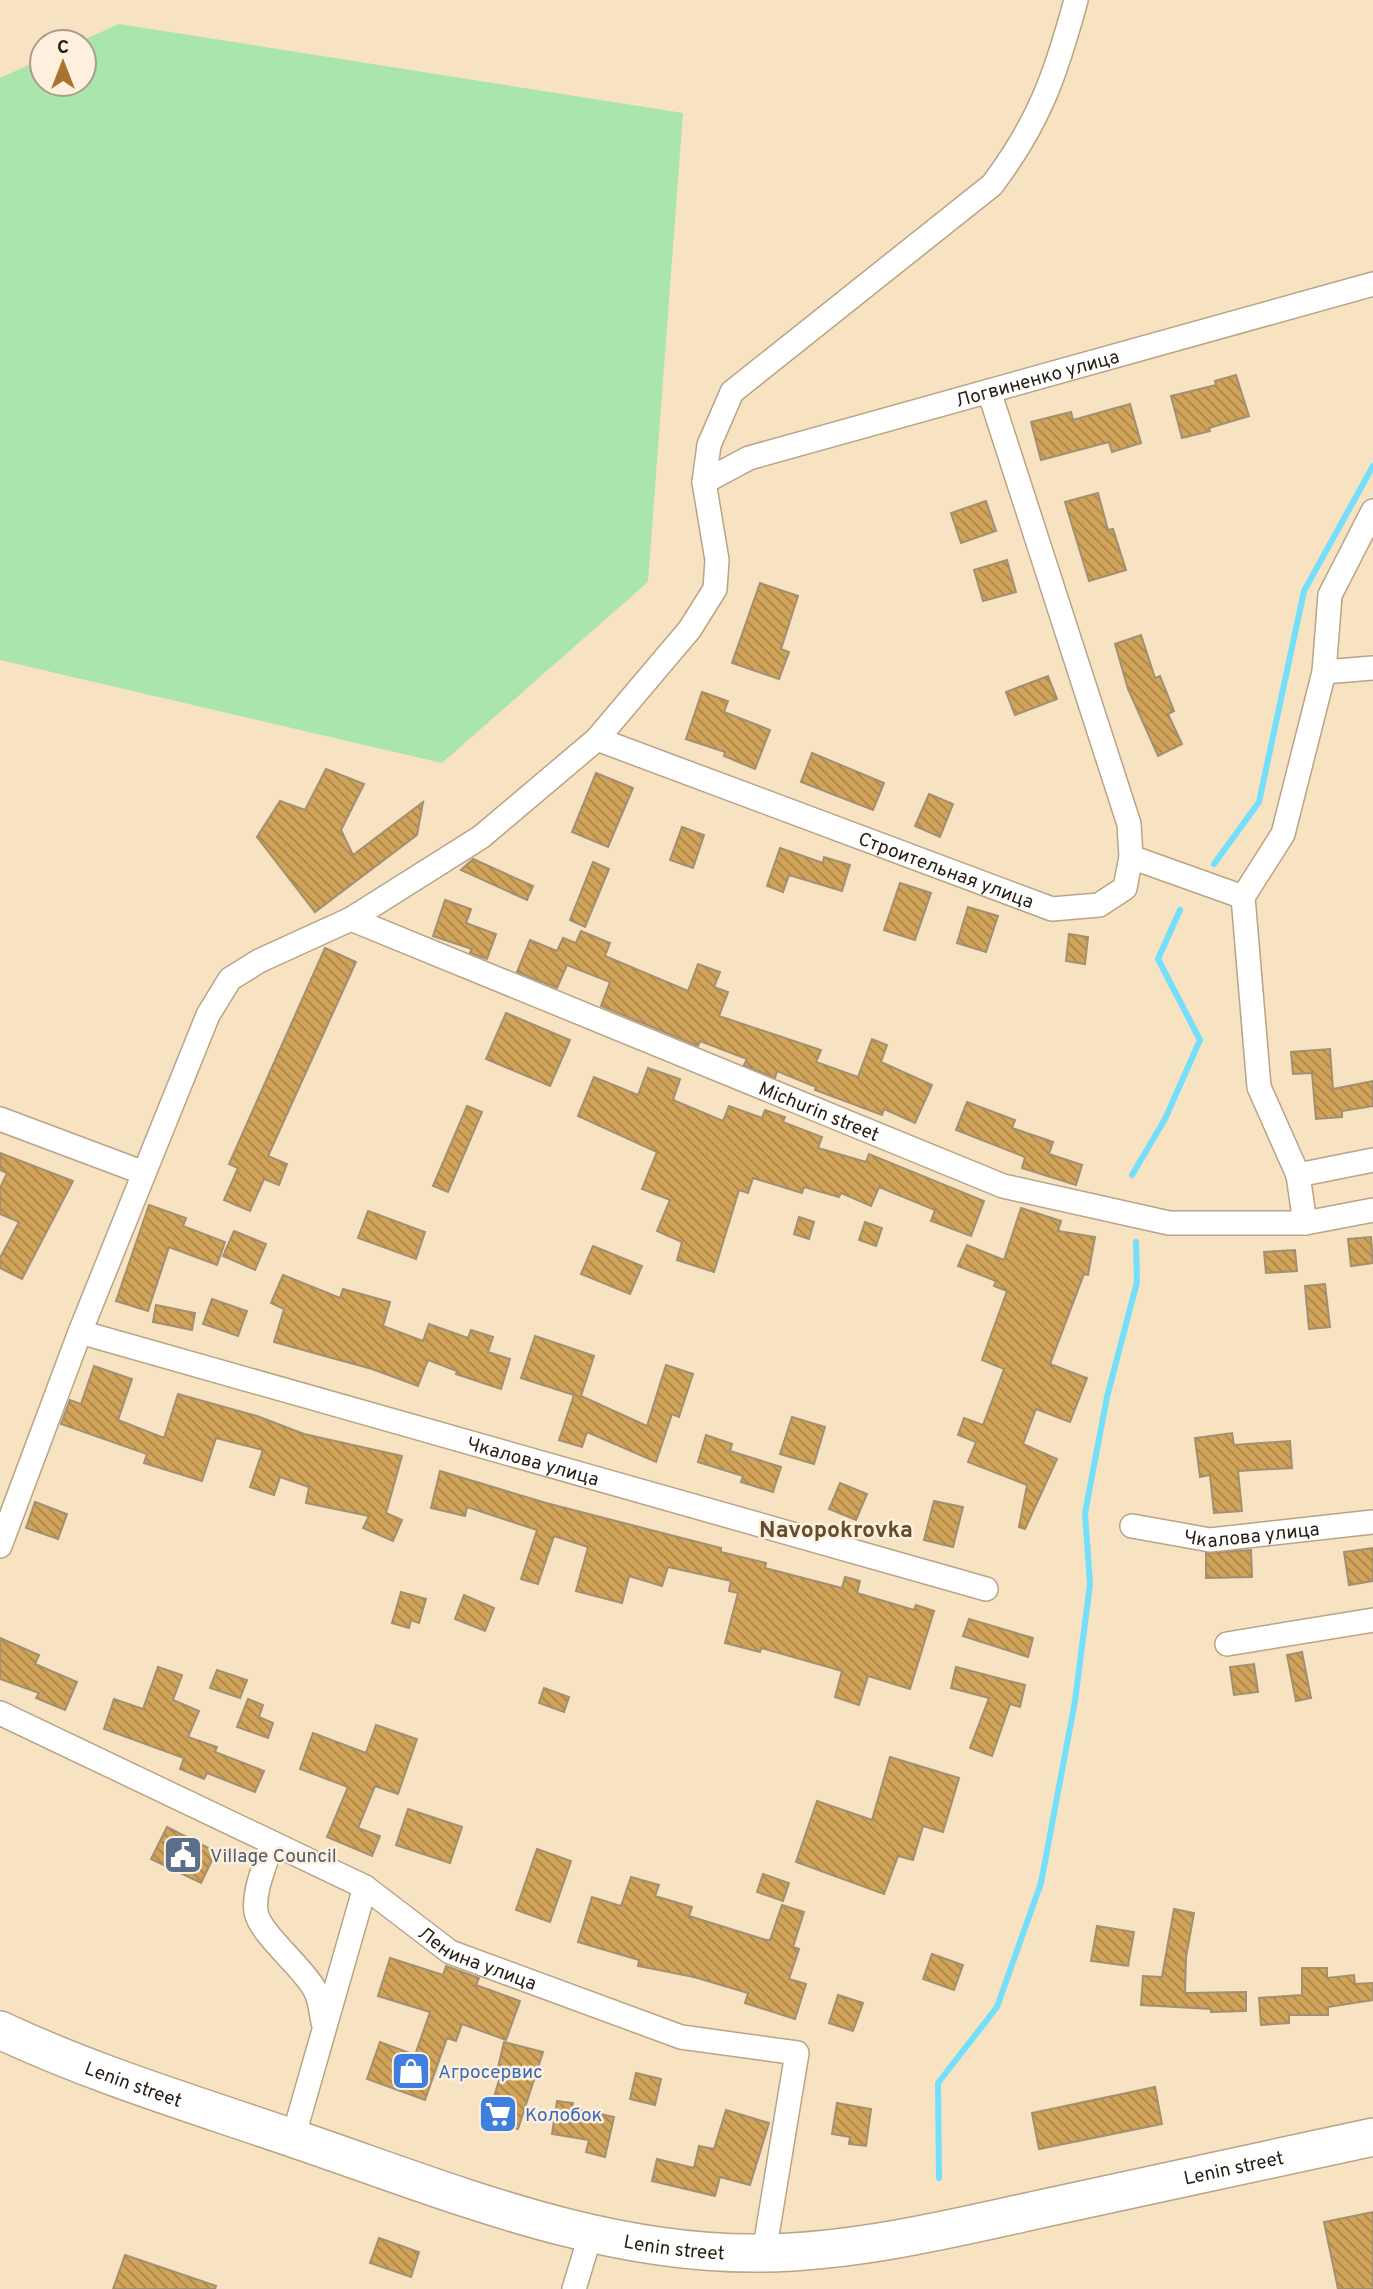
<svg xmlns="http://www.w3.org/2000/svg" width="1373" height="2289" viewBox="0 0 1373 2289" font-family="Overpass,sans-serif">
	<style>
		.park { fill: #aae5ad }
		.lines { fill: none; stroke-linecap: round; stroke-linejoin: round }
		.stream { stroke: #74dffb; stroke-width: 6 }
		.building { fill: url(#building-back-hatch); stroke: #a38f71; stroke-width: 2 }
		.minor-casing { stroke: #b9a486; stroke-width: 26 }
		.primary-casing { stroke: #b9a486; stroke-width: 40 }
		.minor { stroke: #fff; stroke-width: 23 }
		.primary { stroke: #fff; stroke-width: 37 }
		.labels { text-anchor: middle; stroke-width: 5; stroke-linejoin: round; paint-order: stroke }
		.street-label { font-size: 19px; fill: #261e12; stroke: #fef0dd }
		.service-label { font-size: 19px; fill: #4e5e75; stroke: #fef0dd; text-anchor: start }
		.shop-label { font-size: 19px; fill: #366cbe; stroke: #fef0dd; text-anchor: start }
		.quarter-label { font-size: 23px; font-weight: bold; fill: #614e32; stroke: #fef0dd }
	</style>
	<defs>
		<pattern id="building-back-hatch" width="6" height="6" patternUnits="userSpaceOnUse" patternTransform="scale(1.75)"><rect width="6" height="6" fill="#d1a45a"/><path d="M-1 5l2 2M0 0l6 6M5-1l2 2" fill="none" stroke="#a98549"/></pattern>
	</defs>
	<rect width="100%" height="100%" fill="#f7e2c2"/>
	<path class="park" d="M119 24 683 113 648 582 442 763 0 660V78L42 59V84H84V42H79Z"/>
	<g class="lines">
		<g class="stream">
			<path d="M1214 864 1259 802 1304 591 1373 466"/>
			<path d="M1132 1175 1165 1119 1200 1040 1158 959 1180 910"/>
			<path d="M939 2178 938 2083 997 2007 1041 1883 1075 1701 1090 1584 1085 1513 1107 1397 1137 1282 1136 1242"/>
		</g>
	</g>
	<g class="building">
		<path d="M1236 375 1249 416 1209 428 1210 431 1182 438 1171 396 1216 385 1215 381Z"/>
		<path d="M1130 404 1141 443 1112 452 1109 442 1041 460 1031 422 1071 412 1073 420Z"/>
		<path d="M1098 493 1108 530 1113 529 1126 570 1089 581 1065 502Z"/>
		<path d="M986 501 996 531 961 543 951 513Z"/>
		<path d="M1007 560 1016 592 983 601 974 570Z"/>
		<path d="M760 583 798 596 781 649 789 652 779 679 732 663Z"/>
		<path d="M1141 635 1155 678 1160 676 1174 711 1168 714 1182 744 1158 756 1128 689 1115 644Z"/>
		<path d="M1048 676 1057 699 1015 715 1006 692Z"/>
		<path d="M702 692 728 701 724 712 770 730 755 769 724 756 725 752 686 739Z"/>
		<path d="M812 753 884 783 873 810 801 782Z"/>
		<path d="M326 769 364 784 341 830 353 855 423 802 417 835 315 912 257 837 280 801 305 810Z"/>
		<path d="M596 773 633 788 608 847 572 832Z"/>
		<path d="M929 794 953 804 940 837 915 826Z"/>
		<path d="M682 827 704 835 693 868 670 860Z"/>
		<path d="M780 848 823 863 824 857 850 865 842 891 789 875 783 892 767 886Z"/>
		<path d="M473 859 533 886 527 900 461 870Z"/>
		<path d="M593 862 609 869 585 927 570 920Z"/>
		<path d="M900 883 931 893 915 940 884 930Z"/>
		<path d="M445 900 471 909 466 923 496 934 487 959 470 953 472 949 433 936Z"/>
		<path d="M968 907 998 916 986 952 957 943Z"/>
		<path d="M581 931 610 943 605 956 688 991 698 964 720 972 714 987 728 992 719 1016 821 1050 816 1062 858 1077 872 1039 887 1045 881 1062 932 1085 915 1123 884 1109 882 1115 815 1090 816 1087 777 1071 775 1078 744 1065 747 1059 700 1041 698 1046 601 1006 610 982 567 965 557 988 517 972 530 940 557 951 563 938 576 943Z"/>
		<path d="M1069 934 1088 937 1085 964 1066 961Z"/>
		<path d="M325 948 356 962 268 1156 287 1164 279 1185 264 1179 250 1211 224 1200 238 1168 229 1164Z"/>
		<path d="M506 1013 570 1040 550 1086 486 1059Z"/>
		<path d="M1330 1049 1333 1089 1373 1081V1106L1342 1111V1117L1316 1119 1312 1073 1293 1074 1291 1052Z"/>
		<path d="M648 1068 680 1079 673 1100 723 1121 729 1106 762 1118 765 1110 785 1117 783 1122 822 1137 818 1148 866 1162 869 1154 984 1201 971 1236 931 1221 935 1210 879 1187 871 1206 841 1193 839 1197 804 1187 802 1193 753 1178 748 1193 739 1190 714 1272 677 1260 682 1242 657 1231 670 1200 642 1189 657 1152 578 1116 594 1077 638 1095Z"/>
		<path d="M967 1102 1015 1120 1012 1128 1053 1142 1049 1154 1082 1165 1076 1185 1022 1168 1025 1157 956 1130Z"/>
		<path d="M467 1106 482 1112 448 1192 433 1186Z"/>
		<path d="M0 1153 73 1181 22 1279 0 1268V1258L19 1222 0 1214V1188L7 1173 0 1170Z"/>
		<path d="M149 1205 186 1218 183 1226 225 1242 217 1265 169 1247 148 1311 116 1301Z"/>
		<path d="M1021 1208 1061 1221 1058 1231 1095 1237 1088 1275 1084 1274 1050 1364 1087 1378 1070 1422 1036 1409 1023 1444 1057 1459 1025 1529 1019 1527 1027 1485 968 1462 976 1442 958 1435 964 1418 983 1425 1004 1369 982 1360 1007 1291 994 1286 996 1281 958 1266 967 1245 1004 1260Z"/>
		<path d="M368 1211 425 1232 416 1259 358 1238Z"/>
		<path d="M799 1217 814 1222 809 1239 794 1234Z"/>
		<path d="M865 1222 882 1228 876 1246 859 1240Z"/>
		<path d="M234 1231 266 1244 255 1270 223 1256Z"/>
		<path d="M1371 1237 1373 1263 1351 1266 1348 1239Z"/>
		<path d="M593 1246 642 1266 630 1294 581 1274Z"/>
		<path d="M1295 1250 1297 1271 1266 1273 1264 1252Z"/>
		<path d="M283 1275 340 1298 343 1289 390 1302 383 1326 423 1341 429 1324 468 1338 471 1330 493 1337 488 1352 510 1359 501 1389 456 1374 457 1371 428 1360 418 1386 372 1369 274 1342 284 1309 271 1303Z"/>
		<path d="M1325 1284 1330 1327 1309 1329 1305 1286Z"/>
		<path d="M212 1299 247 1311 238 1336 203 1324Z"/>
		<path d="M156 1305 195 1313 192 1330 153 1322Z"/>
		<path d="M535 1336 594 1356 581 1396 647 1426 666 1365 693 1374 679 1417 672 1414 656 1462 587 1432 582 1447 559 1440 574 1395 521 1378Z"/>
		<path d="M94 1366 132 1379 118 1420 164 1438 178 1394 257 1416 304 1434 402 1456 386 1513 402 1520 393 1541 363 1528 369 1516 306 1503 309 1487 280 1477 274 1495 250 1487 263 1450 216 1438 202 1481 144 1463 147 1454 61 1424 70 1400 81 1404Z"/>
		<path d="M792 1417 825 1427 814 1464 780 1454Z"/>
		<path d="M1232 1433 1234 1445 1290 1441 1292 1468 1238 1471 1242 1511 1214 1513 1210 1475 1200 1477 1195 1438Z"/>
		<path d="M706 1435 732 1444 730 1451 781 1467 773 1492 741 1482 743 1476 698 1462Z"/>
		<path d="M440 1471 546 1503 721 1548V1552L766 1563 765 1568 842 1588 845 1577 860 1581 857 1593 914 1610 916 1605 934 1611 910 1689 868 1676 859 1705 835 1697 842 1671 761 1648 760 1652 725 1643 738 1593 729 1591 731 1581 668 1567 662 1586 629 1576 622 1603 576 1591 588 1547 554 1536 538 1584 521 1579 537 1530 467 1507 465 1516 431 1508Z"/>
		<path d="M840 1483 867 1494 856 1520 829 1509Z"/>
		<path d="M934 1501 963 1507 953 1547 924 1540Z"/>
		<path d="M35 1502 67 1514 58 1539 26 1528Z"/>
		<path d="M1373 1548V1581L1349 1585 1344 1552Z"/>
		<path d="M1251 1550 1252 1577 1206 1578V1553Z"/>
		<path d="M401 1592 426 1599 419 1623 411 1620 409 1628 392 1623Z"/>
		<path d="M464 1595 494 1608 485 1631 455 1619Z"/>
		<path d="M969 1619 1033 1638 1028 1657 963 1636Z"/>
		<path d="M0 1638 39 1655 35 1664 77 1682 65 1710 36 1698 39 1693 0 1679Z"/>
		<path d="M1302 1652 1311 1698 1296 1701 1287 1655Z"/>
		<path d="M1254 1664 1258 1692 1234 1695 1230 1667Z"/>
		<path d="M158 1667 182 1675 173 1700 199 1711 188 1737 217 1747 215 1752 264 1771 255 1792 207 1773 204 1779 180 1769 184 1758 104 1729 114 1699 143 1709Z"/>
		<path d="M956 1667 1025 1685 1020 1707 1010 1704 992 1756 970 1748 989 1698 951 1688Z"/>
		<path d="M217 1670 247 1680 240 1698 210 1688Z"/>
		<path d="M544 1688 569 1697 564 1712 539 1703Z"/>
		<path d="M248 1699 263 1705 259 1717 273 1723 268 1738 237 1727Z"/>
		<path d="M376 1725 417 1739 398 1794 375 1786 358 1828 380 1836 372 1856 327 1837 348 1787 300 1769 313 1733 366 1753Z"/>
		<path d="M890 1757 959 1778 943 1832 923 1826 913 1860 898 1856 884 1894 796 1862 817 1801 872 1820Z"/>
		<path d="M408 1809 462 1827 450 1863 396 1845Z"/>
		<path d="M167 1827 216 1852 201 1883 151 1859Z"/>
		<path d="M537 1849 571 1861 550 1922 516 1910Z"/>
		<path d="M763 1874 789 1883 783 1901 757 1892Z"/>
		<path d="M631 1877 659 1885 655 1896 692 1907 689 1916 766 1940H770L782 1905 804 1912 793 1947 799 1949 789 1979 806 1984 795 2019 745 2003 748 1993 694 1977 638 1966 639 1960 578 1942 592 1897 621 1906Z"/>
		<path d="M1174 1909 1194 1913 1186 1957 1185 1993 1246 1992V2011L1211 2012V2009L1141 2005 1143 1976 1162 1977Z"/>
		<path d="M1097 1926 1134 1932 1128 1966 1091 1961Z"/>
		<path d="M932 1954 963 1965 954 1990 923 1979Z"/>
		<path d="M390 1958 443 1975 446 1966 479 1978 476 1985 520 2001 506 2040 462 2024 456 2041 447 2038 425 2100 367 2079 380 2042 415 2055 430 2012 378 1996Z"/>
		<path d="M1302 1968H1327V1978L1354 1975 1355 1984 1373 1983V2000L1328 2007V2015H1289V2023L1261 2025 1259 1998 1302 1995Z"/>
		<path d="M838 1995 863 2003 853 2031 829 2023Z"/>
		<path d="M504 2042 543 2052 518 2129 487 2120 500 2077 496 2076Z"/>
		<path d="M636 2073 661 2079 655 2105 630 2099Z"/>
		<path d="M1155 2087 1162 2124 1039 2149 1032 2113Z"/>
		<path d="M557 2101 573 2103 572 2108 614 2117 605 2157 586 2152 589 2140 552 2134Z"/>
		<path d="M837 2103 871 2109 866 2146 849 2144 850 2137 832 2134Z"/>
		<path d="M726 2110 769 2123 750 2185 720 2177 715 2196 652 2181 657 2159 694 2168 699 2146 714 2149Z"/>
		<path d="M1373 2212V2289H1338L1324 2222Z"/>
		<path d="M379 2238 419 2252 411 2277 370 2263Z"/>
		<path d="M125 2255 216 2286 215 2289H113Z"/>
	</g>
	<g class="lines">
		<g class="minor-casing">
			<g id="minor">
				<path id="s1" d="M704 482 749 458 1373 284"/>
				<path d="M1373 511 1330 595 1324 672 1373 668"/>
				<path id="s2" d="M597 739 1052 909 1099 905 1125 888 1131 857 1129 824 989 391"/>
				<path d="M1131 857 1243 897"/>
				<path id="s3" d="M351 919 1003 1186 1169 1223H1305L1298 1175 1373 1160"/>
				<path d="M0 1119 144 1173"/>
				<path d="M1298 1175 1259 1087 1243 897 1283 834 1324 672"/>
				<path d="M1305 1223 1373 1210"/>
				<path id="s4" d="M80 1332 986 1589"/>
				<path id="s5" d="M1132 1526 1210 1540 1373 1522"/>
				<path d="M0 1546 80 1332 208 1015 230 979 259 961 351 919 481 837 597 739 690 629 715 589 717 560 704 482 709 445 732 392 992 185C1039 123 1056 74 1076 0"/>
				<path d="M1227 1644 1373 1620"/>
				<path id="s6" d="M0 1713 365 1887 450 1952 681 2037 797 2053 764 2253"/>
				<path d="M272 1843C266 1864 253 1890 256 1912 260 1934 303 1967 315 1990 320 1999 321 2012 323 2022"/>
				<path d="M293 2138 365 1887"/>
				<path d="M574 2289 591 2233"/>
			</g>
		</g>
		<g class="primary-casing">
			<g id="primary">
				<path id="s7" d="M0 2030C98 2076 200 2106 301 2141 451 2192 603 2256 763 2253 856 2252 955 2228 1045 2208 1154 2184 1264 2161 1373 2137"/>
			</g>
		</g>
		<use href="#minor" class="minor"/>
		<use href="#primary" class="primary"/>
	</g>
	<defs>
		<g id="civic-square" transform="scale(2.0125)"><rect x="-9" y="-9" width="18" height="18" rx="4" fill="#5c6f8a" stroke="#fef0dd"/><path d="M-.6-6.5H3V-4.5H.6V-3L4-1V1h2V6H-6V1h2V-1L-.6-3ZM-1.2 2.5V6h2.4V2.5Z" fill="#fff"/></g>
		<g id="shop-square" transform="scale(2.0125)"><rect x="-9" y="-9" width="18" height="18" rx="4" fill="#3f7fe0" stroke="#fef0dd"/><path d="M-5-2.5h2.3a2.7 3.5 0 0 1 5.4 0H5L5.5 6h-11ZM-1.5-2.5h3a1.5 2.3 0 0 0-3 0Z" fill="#fff"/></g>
		<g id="supermarket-square" transform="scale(2.0125)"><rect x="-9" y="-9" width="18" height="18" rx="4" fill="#3f7fe0" stroke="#fef0dd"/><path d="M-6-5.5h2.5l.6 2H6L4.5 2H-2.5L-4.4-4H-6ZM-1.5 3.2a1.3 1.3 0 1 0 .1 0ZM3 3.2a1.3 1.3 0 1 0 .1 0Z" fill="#fff"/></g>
	</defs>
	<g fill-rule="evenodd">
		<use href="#civic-square" x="183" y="1855"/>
		<use href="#shop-square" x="411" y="2071"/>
		<use href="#supermarket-square" x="498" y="2114"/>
	</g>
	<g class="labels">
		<g class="street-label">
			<text dy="7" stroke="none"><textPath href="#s1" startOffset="350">Логвиненко улица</textPath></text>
			<text dy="7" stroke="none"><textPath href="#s2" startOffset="373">Строительная улица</textPath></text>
			<text dy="7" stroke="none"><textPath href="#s3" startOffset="506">Michurin street</textPath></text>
			<text dy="7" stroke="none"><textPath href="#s4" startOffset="471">Чкалова улица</textPath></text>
			<text dy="7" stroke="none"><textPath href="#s5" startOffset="121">Чкалова улица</textPath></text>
			<text dy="7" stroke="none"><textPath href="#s6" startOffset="539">Ленина улица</textPath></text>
			<text dy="7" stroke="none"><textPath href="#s7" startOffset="144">Lenin street</textPath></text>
			<text dy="7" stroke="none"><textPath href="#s7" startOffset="1278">Lenin street</textPath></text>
			<text dy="7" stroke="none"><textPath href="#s7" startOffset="710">Lenin street</textPath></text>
		</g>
		<g class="service-label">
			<text x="210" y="1862">Village Council</text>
		</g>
		<g class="shop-label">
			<text x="438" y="2078">Агросервис</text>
			<text x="525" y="2121">Колобок</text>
		</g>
		<g class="quarter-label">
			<text x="836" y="1537">Navopokrovka</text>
		</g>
	</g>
	<g transform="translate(63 63)"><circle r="33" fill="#fef0dd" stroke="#a89c8c" stroke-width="2"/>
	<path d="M0-5L12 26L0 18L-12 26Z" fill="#a9722e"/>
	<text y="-10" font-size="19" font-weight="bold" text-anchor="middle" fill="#261e12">С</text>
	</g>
</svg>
